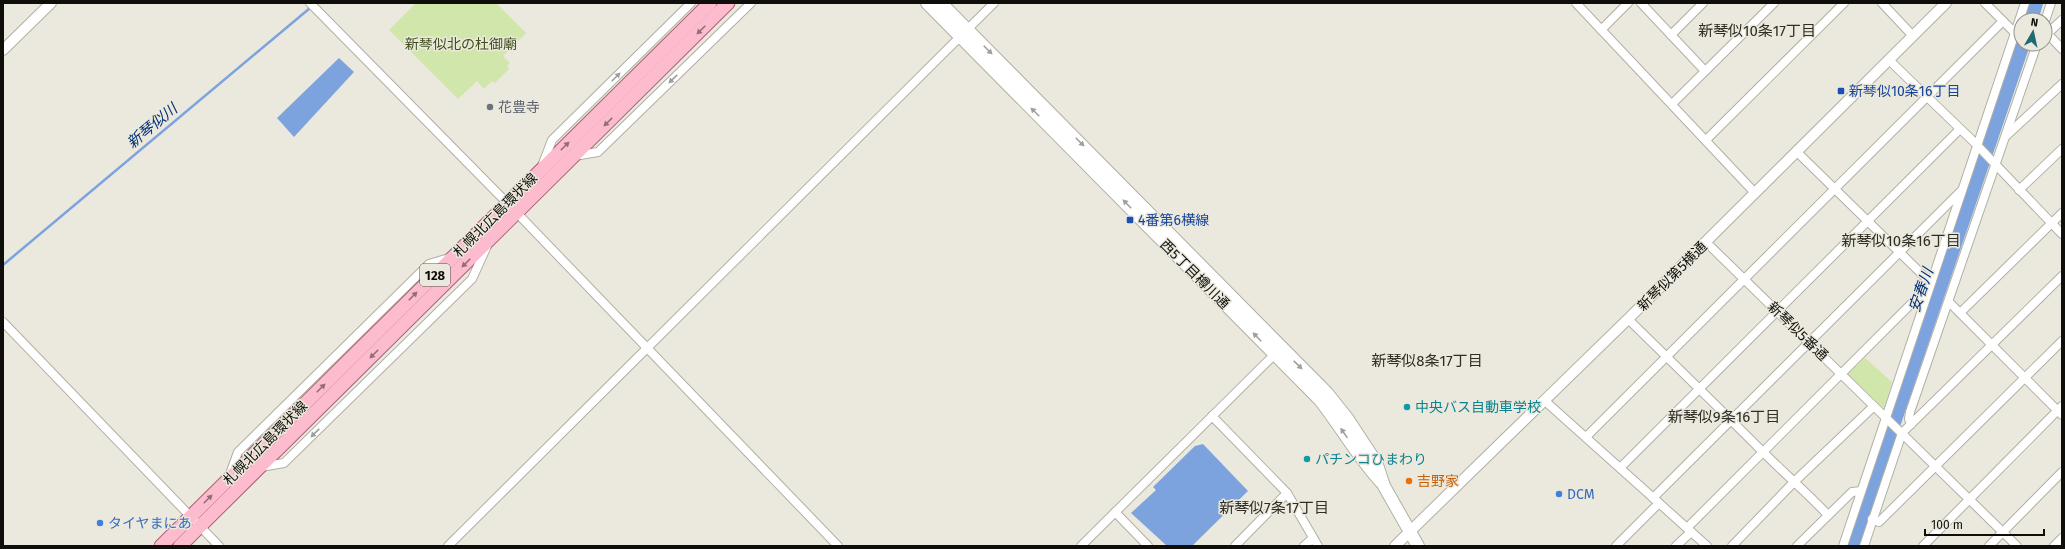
<svg xmlns="http://www.w3.org/2000/svg" width="2065" height="549" viewBox="0 0 2065 549" font-family="'Fira Sans','Noto Sans JP',sans-serif">
	<style>
		.green { fill: #d0e6aa }
		.water { fill: #7da3df }
		.lines { fill: none; stroke-linecap: round; stroke-linejoin: round }
		.stream { stroke: #7da3df; stroke-width: 2.5 }
		.river { stroke: #7da3df; stroke-width: 14 }
		.minor-casing { stroke: #b1b0a4; stroke-width: 10 }
		.tertiary-casing { stroke: #b1b0a4; stroke-width: 12 }
		.secondary-casing { stroke: #b1b0a4; stroke-width: 14 }
		.primary-casing { stroke: #a86175; stroke-width: 15 }
		.minor { stroke: #fff; stroke-width: 8 }
		.tertiary { stroke: #fff; stroke-width: 10 }
		.secondary { stroke: #fff; stroke-width: 12 }
		.primary { stroke: #fdbbce; stroke-width: 13 }
		.oneway { fill: #926d76 }
		.oneway2 { fill: #9f9f9d }
		.transit-dot { fill: #1a4fb4; stroke: #ebe9dd; stroke-width: 1.5 }
		.worship-dot { fill: #6b7280; stroke: #ebe9dd; stroke-width: 1.5 }
		.culture-dot { fill: #0f9aa8; stroke: #ebe9dd; stroke-width: 1.5 }
		.food-dot { fill: #e8710a; stroke: #ebe9dd; stroke-width: 1.5 }
		.shop-dot { fill: #3f7fe0; stroke: #ebe9dd; stroke-width: 1.5 }
		.labels { text-anchor: middle; stroke-width: 3; stroke-linejoin: round; paint-order: stroke }
		.shield { fill: #ebe9dd; stroke: #515049; stroke-width: 1 }
		.shield-label { font-size: 13px; font-weight: bold; fill: #0f0e0a }
		.park-label { font-size: 14px; fill: #3d4d1b; stroke: #ebe9dd }
		.transit-label { font-size: 14px; fill: #164399; stroke: #ebe9dd; text-anchor: start }
		.worship-label { font-size: 14px; fill: #5b616d; stroke: #ebe9dd; text-anchor: start }
		.street-label { font-size: 14px; fill: #0f0e0a; stroke: #ebe9dd }
		.culture-label { font-size: 14px; fill: #0d838f; stroke: #ebe9dd; text-anchor: start }
		.food-label { font-size: 14px; fill: #c56008; stroke: #ebe9dd; text-anchor: start }
		.shop-label { font-size: 14px; fill: #366cbe; stroke: #ebe9dd; text-anchor: start }
		.neighbourhood-label { font-size: 15px; fill: #2f2d24; stroke: #ebe9dd }
		.water-label { font-size: 15px; font-style: italic; fill: #003075; stroke: #ebe9dd }
	</style>
	<rect width="100%" height="100%" fill="#ebe9dd"/>
	<g class="green">
		<path d="M416 3H496L526 33 503 56 510 63 507 66 509 69 495 83 492 81 484 89 477 81 458 99 389 30Z"/>
		<path d="M1865 358 1892 382 1884 408 1848 374Z"/>
	</g>
	<g class="water">
		<path d="M339 58 354 72 294 137 277 118Z"/>
		<path d="M1203 444 1248 491 1192 546H1167L1131 513 1156 490 1153 487 1195 446Z"/>
	</g>
	<g class="lines">
		<path class="stream" d="M3 265 316 3"/>
		<g class="river">
			<path d="M2031 20 2036 3"/>
			<path d="M1852 546 2023 44"/>
		</g>
		<g class="minor-casing">
			<g id="minor">
				<path d="M310 3 517 213 838 546"/>
				<path d="M1576 3 1755 193"/>
				<path d="M1641 3 1705 71"/>
				<path d="M1882 3 1913 36"/>
				<path d="M1985 3 2015 33"/>
				<path d="M2045 21 2051 3"/>
				<path d="M1601 30 1628 3"/>
				<path d="M2045 31 2062 49"/>
				<path d="M2047 34 2062 20"/>
				<path d="M1671 35 1703 3"/>
				<path d="M1889 60 1975 143 2062 234"/>
				<path d="M1672 104 1774 3"/>
				<path d="M2007 135 2062 84"/>
				<path d="M1706 140 1844 3"/>
				<path d="M1797 152 1931 283"/>
				<path d="M574 156 598 152 751 3"/>
				<path d="M542 166 552 140 691 3"/>
				<path d="M2019 190 2062 149"/>
				<path d="M1706 242 2017 546"/>
				<path d="M1949 302 2062 415"/>
				<path d="M1960 313 2062 213"/>
				<path d="M1628 319C1673 363 1718 407 1762 451 1784 473 1807 493 1828 515"/>
				<path d="M3 322 219 546"/>
				<path d="M1545 401 1707 546"/>
				<path d="M1212 416 1287 493 1318 546"/>
				<path d="M1911 424 1909 419 1910 412 2037 44"/>
				<path d="M1586 437 2003 21"/>
				<path d="M261 467 284 463 472 279 487 246"/>
				<path d="M1620 468 1960 129"/>
				<path d="M230 474 238 452 429 264 449 258"/>
				<path d="M1653 498 1960 192"/>
				<path d="M1115 512 1148 546"/>
				<path d="M1872 519 1879 522 2062 341"/>
				<path d="M1687 528 1927 288"/>
				<path d="M448 546 994 3"/>
				<path d="M1081 546 1278 351"/>
				<path d="M1235 546 1287 493"/>
				<path d="M1304 546 1313 538"/>
				<path d="M1616 546 1659 503"/>
				<path d="M1676 546 1691 532"/>
				<path d="M1732 546 1795 481 1874 406"/>
				<path d="M1797 546 1852 492 1861 491"/>
				<path d="M1843 546 2025 3"/>
				<path d="M1864 546 1902 433 2062 276"/>
				<path d="M1923 546 2062 406"/>
				<path d="M1989 546 2062 472"/>
				<path d="M2054 546 2062 538"/>
			</g>
		</g>
		<g class="tertiary-casing">
			<g id="tertiary">
				<path d="M3 50 51 3"/>
				<path d="M1395 546 1628 319 1946 3"/>
			</g>
		</g>
		<g class="secondary-casing">
			<g id="secondary">
				<path d="M927 3 1320 400C1341 427 1358 457 1381 482"/>
				<path d="M941 3 1327 393 1347 418 1376 462 1384 486 1418 546"/>
			</g>
		</g>
		<g class="primary-casing">
			<g id="primary">
				<path d="M161 546 710 3"/>
				<path d="M180 546 728 3"/>
			</g>
		</g>
		<use href="#minor" class="minor"/>
		<use href="#tertiary" class="tertiary"/>
		<use href="#secondary" class="secondary"/>
		<use href="#primary" class="primary"/>
	</g>
	<defs><path id="oneway-solid" d="M-6-.8H1V-3.2L6.5 0L1 3.2V.8H-6Z"/></defs>
	<g class="oneway">
		<use href="#oneway-solid" transform="translate(701 30) rotate(135)"/>
		<use href="#oneway-solid" transform="translate(608 122) rotate(135)"/>
		<use href="#oneway-solid" transform="translate(565 146) rotate(-45)"/>
		<use href="#oneway-solid" transform="translate(466 263) rotate(135)"/>
		<use href="#oneway-solid" transform="translate(413 296) rotate(-45)"/>
		<use href="#oneway-solid" transform="translate(374 354) rotate(135)"/>
		<use href="#oneway-solid" transform="translate(321 388) rotate(-45)"/>
		<use href="#oneway-solid" transform="translate(208 499) rotate(-45)"/>
	</g>
	<g class="oneway2">
		<use href="#oneway-solid" transform="translate(988 50) rotate(45)"/>
		<use href="#oneway-solid" transform="translate(616 77) rotate(-45)"/>
		<use href="#oneway-solid" transform="translate(673 79) rotate(136)"/>
		<use href="#oneway-solid" transform="translate(1035 112) rotate(-135)"/>
		<use href="#oneway-solid" transform="translate(1080 142) rotate(45)"/>
		<use href="#oneway-solid" transform="translate(1127 204) rotate(-134)"/>
		<use href="#oneway-solid" transform="translate(1257 337) rotate(-134)"/>
		<use href="#oneway-solid" transform="translate(1298 365) rotate(44)"/>
		<use href="#oneway-solid" transform="translate(315 433) rotate(136)"/>
		<use href="#oneway-solid" transform="translate(1344 433) rotate(-125)"/>
	</g>
	<g class="transit-dot">
		<rect x="1837" y="87" width="8" height="8" rx="2"/>
		<rect x="1126" y="216" width="8" height="8" rx="2"/>
	</g>
	<circle class="worship-dot" cx="490" cy="107" r="4"/>
	<g class="culture-dot">
		<circle cx="1407" cy="407" r="4"/>
		<circle cx="1307" cy="459" r="4"/>
	</g>
	<circle class="food-dot" cx="1409" cy="481" r="4"/>
	<g class="shop-dot">
		<circle cx="1559" cy="494" r="4"/>
		<circle cx="100" cy="523" r="4"/>
	</g>
	<g class="labels">
		<rect class="shield" x="420" y="264" width="30" height="22" rx="3"/>
		<g class="shield-label">
			<text x="435" y="280">128</text>
		</g>
		<g class="park-label">
			<text x="461" y="49">新琴似北の杜御廟</text>
		</g>
		<g class="transit-label">
			<text x="1849" y="96">新琴似10条16丁目</text>
			<text x="1138" y="225">4番第6横線</text>
		</g>
		<g class="worship-label">
			<text x="498" y="112">花豊寺</text>
		</g>
		<g class="street-label">
			<text transform="translate(495 215) rotate(-45)" y="5">札幌北広島環状線</text>
			<text transform="translate(1195 274) rotate(45)" y="5">西5丁目樽川通</text>
			<text transform="translate(1672 276) rotate(-45)" y="5">新琴似第5横通</text>
			<text transform="translate(1798 331) rotate(44)" y="5">新琴似5番通</text>
			<text transform="translate(265 443) rotate(-45)" y="5">札幌北広島環状線</text>
		</g>
		<g class="culture-label">
			<text x="1415" y="412">中央バス自動車学校</text>
			<text x="1315" y="464">パチンコひまわり</text>
		</g>
		<g class="food-label">
			<text x="1417" y="486">吉野家</text>
		</g>
		<g class="shop-label">
			<text x="1567" y="499">DCM</text>
			<text x="108" y="528">タイヤまにあ</text>
		</g>
		<g class="neighbourhood-label">
			<text x="1757" y="36">新琴似10条17丁目</text>
			<text x="1901" y="246">新琴似10条16丁目</text>
			<text x="1427" y="366">新琴似8条17丁目</text>
			<text x="1724" y="422">新琴似9条16丁目</text>
			<text x="1274" y="513">新琴似7条17丁目</text>
		</g>
		<g class="water-label">
			<text transform="translate(152 126) rotate(-40)" y="5">新琴似川</text>
			<text transform="translate(1921 290) rotate(-71)" y="5">安春川</text>
		</g>
	</g>
	<rect width="2065" height="549" fill="none" stroke="#0f0e0a" stroke-width="8"/>
	<g transform="translate(2033 32) rotate(9)"><circle r="19" fill="#ebe9dd" stroke="#939189"/>
	<path d="M0-3L7 15L0 10L-7 15Z" fill="#1f6a73"/>
	<text y="-6" font-size="11" font-weight="bold" text-anchor="middle" fill="#0f0e0a">N</text>
	</g>
	<path d="M1925 529v6h119v-6" fill="none" stroke="#0f0e0a" stroke-width="2"/>
	<text x="1931" y="529" font-size="12" fill="#0f0e0a" stroke="#ebe9dd" stroke-width="3" paint-order="stroke">100 m</text>
</svg>
